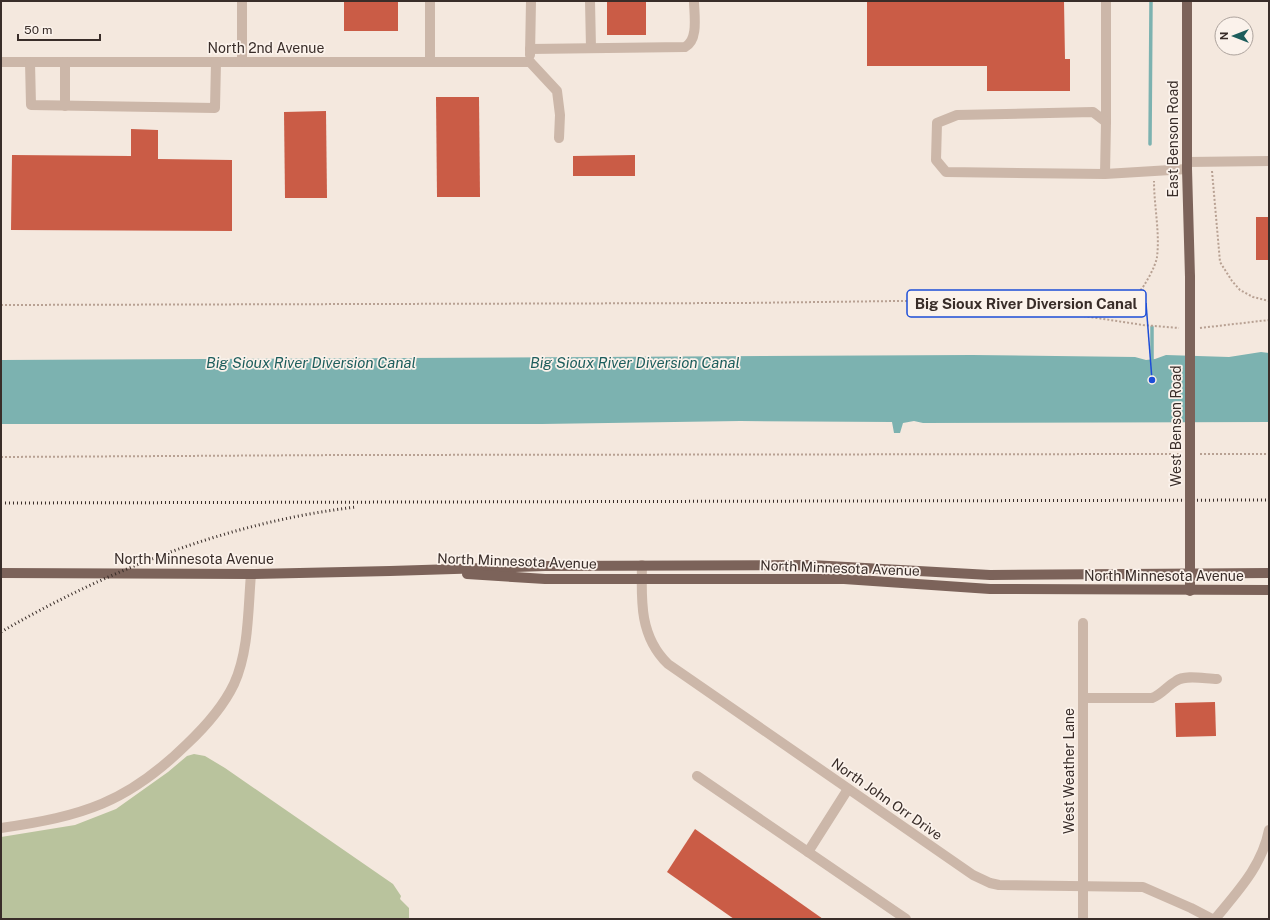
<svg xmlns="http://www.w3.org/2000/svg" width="1270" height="920" viewBox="0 0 1270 920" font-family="'Public Sans',sans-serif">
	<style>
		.green { fill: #b9c39d }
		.water { fill: #7cb2b0 }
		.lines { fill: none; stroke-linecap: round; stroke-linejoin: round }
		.stream { stroke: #7cb2b0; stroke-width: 3.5 }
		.building { fill: #ca5c46 }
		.path { stroke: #b8a193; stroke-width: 2; stroke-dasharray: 2 2; stroke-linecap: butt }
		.minor { stroke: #ccb7a9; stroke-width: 10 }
		.major { stroke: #7c635a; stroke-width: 10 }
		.rail { stroke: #392d29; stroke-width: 3; stroke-dasharray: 1 3; stroke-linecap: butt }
		.major-bridge { stroke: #7c635a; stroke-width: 10 }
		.labels { text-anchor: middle; stroke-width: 3.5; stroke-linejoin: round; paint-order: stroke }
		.street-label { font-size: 14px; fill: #392d29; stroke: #fbf2eb }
		.water-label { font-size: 15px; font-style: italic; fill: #1d5d5c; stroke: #fbf2eb }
		.leader { fill: none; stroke: #1d4ed8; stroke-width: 1.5 }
		.callout-dot { fill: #1d4ed8; stroke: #fbf2eb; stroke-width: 1.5 }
		.callout { fill: #fbf2eb; stroke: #1d4ed8; stroke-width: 1.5 }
		.callout-label { font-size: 15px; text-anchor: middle; font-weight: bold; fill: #392d29 }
	</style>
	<rect width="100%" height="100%" fill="#f4e8de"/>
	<path class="green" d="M194 754 205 756 225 768 393 884 401 896 400 899 409 908V919H1V837L75 825 116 809 168 772 187 756Z"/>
	<path class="water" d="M1261 352 1269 353V422L923 423 914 421 903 423 900 433H894L892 422 740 421 542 424H1V360L972 355 1135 357 1146 360 1155 359 1166 355 1229 357Z"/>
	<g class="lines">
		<g class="stream">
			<path d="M1150 144 1151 1"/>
			<path d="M1152 327V364"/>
		</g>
	</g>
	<g class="building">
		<rect x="344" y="1" width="54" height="30"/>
		<rect x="607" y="1" width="39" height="34"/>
		<path d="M867 1H1064L1065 59H1070V91H987V66H867Z"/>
		<path d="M436 97H479L480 197H437Z"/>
		<path d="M326 111 327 198H285L284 112Z"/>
		<path d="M131 129 158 130V159L232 160V231L11 230 12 155 131 156Z"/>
		<path d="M635 155V176H573V156Z"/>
		<rect x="1256" y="217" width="13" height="43"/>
		<path d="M1215 702 1216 736 1176 737 1175 703Z"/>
		<path d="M695 829 823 919H734L667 872Z"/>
	</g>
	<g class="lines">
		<g class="path">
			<path d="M1212 171 1220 262 1232 281 1240 290 1253 297 1269 301"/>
			<path d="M1015 302C1041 302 1119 307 1139 292 1145 286 1156 265 1157 257 1160 232 1154 206 1154 181"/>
			<path d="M1 305 742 303 976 300 1011 302 1064 313 1143 325 1179 328"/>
			<path d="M1200 328 1269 320"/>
			<path d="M1200 454H1269"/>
			<path d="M1 457 346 455 1180 454"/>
		</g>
		<g class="minor">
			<path d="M430 1V62"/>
			<path d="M590 1 591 48"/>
			<path d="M530 49 685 47C699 40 694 14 694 1"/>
			<path d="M530 55 531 1"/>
			<path d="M1 62H530"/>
			<path d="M30 62 31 105 215 108 216 62"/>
			<path d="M242 62V1"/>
			<path d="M530 62 557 91 560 115 559 138"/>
			<path d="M65 106V62"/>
			<path d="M1106 122V1"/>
			<path d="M1187 162 1269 161"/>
			<path d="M1105 174 1106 122 1093 112 957 115 937 123 936 160 946 172 1105 174 1187 169"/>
			<path d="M642 565C641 602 640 637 668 664L973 875 990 883 999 885 1143 887 1191 908 1212 919"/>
			<path d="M1083 698H1152C1162 694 1167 686 1176 681 1185 674 1206 679 1217 679"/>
			<path d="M697 776 906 919"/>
			<path d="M1 828C83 816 127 803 187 744 205 727 223 707 234 684 249 651 248 609 251 574"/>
			<path d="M808 852 848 789"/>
			<path d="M1083 919V623"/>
			<path d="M1215 919C1238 891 1262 866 1269 830"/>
		</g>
		<g class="major">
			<path d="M1187 1V169L1190 277"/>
			<path d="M1 573 251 574 390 571 545 566 811 565 990 575 1269 573"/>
			<path d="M467 574 545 579H844L990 589 1269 590"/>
			<path d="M1190 591V528"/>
		</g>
		<g class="rail">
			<path d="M1 503 1269 500"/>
			<path d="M1 632C109 569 230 522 356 507"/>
		</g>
		<path class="major-bridge" d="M1190 277V528"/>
	</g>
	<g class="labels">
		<g class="street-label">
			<text x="266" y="53">North 2nd Avenue</text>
			<text transform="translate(1173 139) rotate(-90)" y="5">East Benson Road</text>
			<text transform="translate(1176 426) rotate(-90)" y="5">West Benson Road</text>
			<text x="194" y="564">North Minnesota Avenue</text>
			<text transform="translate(517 561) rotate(2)" y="5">North Minnesota Avenue</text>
			<text transform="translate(840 568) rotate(2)" y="5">North Minnesota Avenue</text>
			<text x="1164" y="581">North Minnesota Avenue</text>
			<text transform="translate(1069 771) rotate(-90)" y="5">West Weather Lane</text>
			<text transform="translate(887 799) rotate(35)" y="5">North John Orr Drive</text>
		</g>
		<g class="water-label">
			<text x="311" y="368">Big Sioux River Diversion Canal</text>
			<text x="635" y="368">Big Sioux River Diversion Canal</text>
		</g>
	</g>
	<path class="leader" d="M1152 380L1146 303"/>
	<circle class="callout-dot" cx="1152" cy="380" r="4"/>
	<rect class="callout" x="907" y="290" width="239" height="27" rx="4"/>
	<g class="callout-label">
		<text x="1026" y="309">Big Sioux River Diversion Canal</text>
	</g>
	<rect width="1270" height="920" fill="none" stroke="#392d29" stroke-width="4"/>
	<g transform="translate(1234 36) rotate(270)"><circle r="19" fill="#fbf2eb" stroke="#ada39d"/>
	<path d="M0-3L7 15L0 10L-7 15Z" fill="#1d5d5c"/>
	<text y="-6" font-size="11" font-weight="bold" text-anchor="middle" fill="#392d29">N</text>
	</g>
	<path d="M18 34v6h82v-6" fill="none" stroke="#392d29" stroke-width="2"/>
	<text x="24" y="34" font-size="12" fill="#392d29" stroke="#fbf2eb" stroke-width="3" paint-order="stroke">50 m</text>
</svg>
